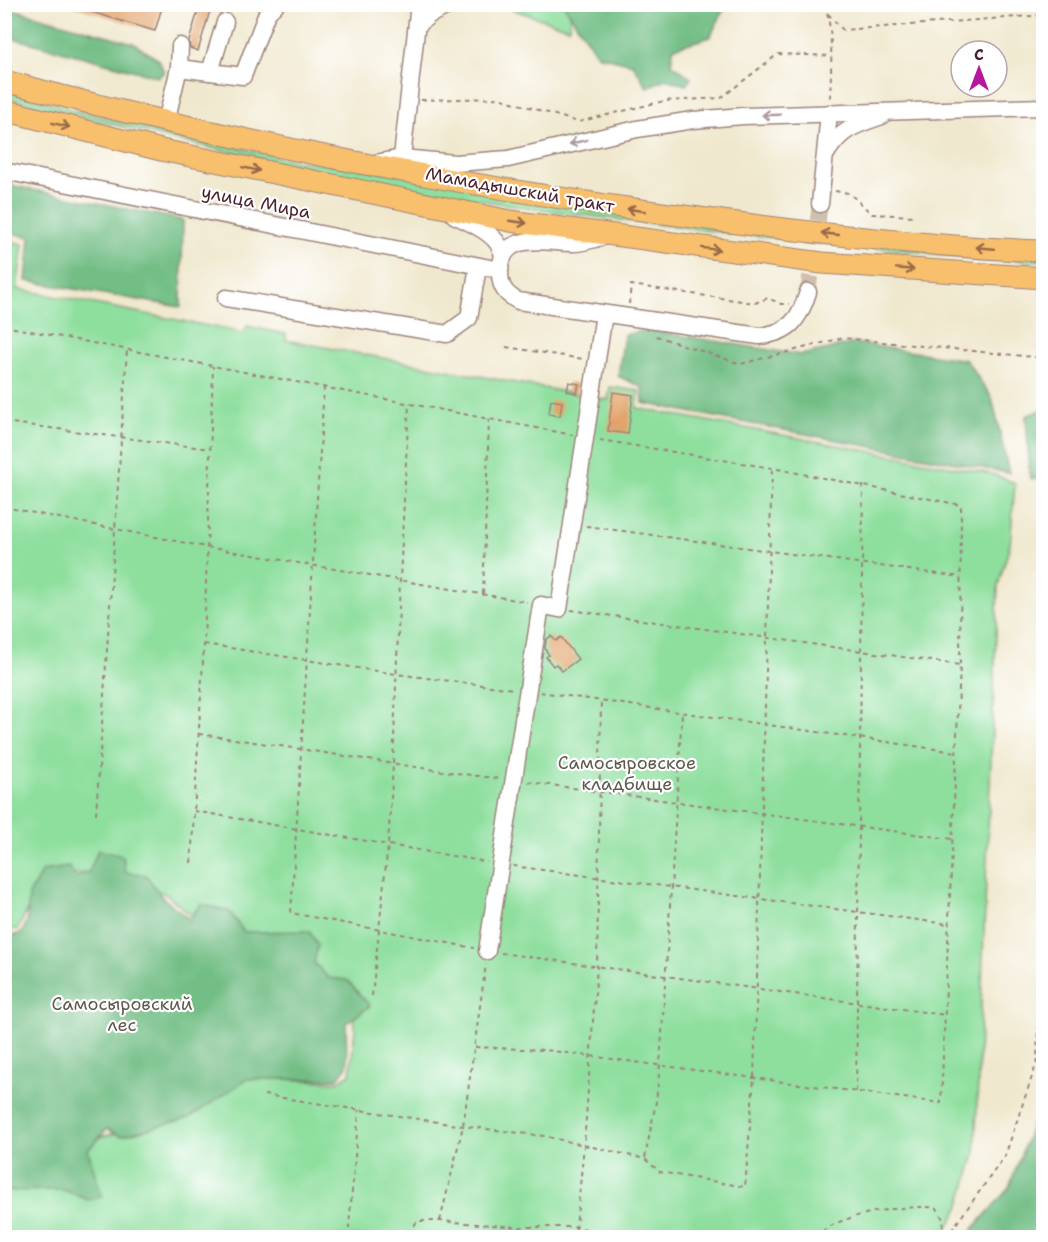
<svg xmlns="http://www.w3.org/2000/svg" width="1048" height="1242" viewBox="0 0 1048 1242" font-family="'Shantell Sans',sans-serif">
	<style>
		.green { fill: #8edf9e; stroke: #6c7f64; stroke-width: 1.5 }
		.forest { fill: #72be85; stroke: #5e6e58; stroke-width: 1.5 }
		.building { fill: #e3a46c }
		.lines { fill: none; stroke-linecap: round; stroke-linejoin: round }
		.minor-tunnel { stroke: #cfc0ad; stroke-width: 16; stroke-dasharray: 16 8; stroke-linecap: butt }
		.minor-casing { stroke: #9d847c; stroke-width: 19 }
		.major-casing { stroke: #9d847c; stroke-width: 23 }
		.path { stroke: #9d847c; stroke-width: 2; stroke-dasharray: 4.5 4.5; stroke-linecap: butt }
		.minor { stroke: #fff; stroke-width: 16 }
		.major { stroke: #f8bf6c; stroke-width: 21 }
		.oneway { stroke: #ae9aa0 }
		.oneway2 { stroke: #986748 }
		.labels { text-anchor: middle; stroke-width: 4.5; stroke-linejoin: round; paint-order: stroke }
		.street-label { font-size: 18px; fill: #4a1f2b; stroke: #fff }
		.park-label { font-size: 18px; fill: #5e594e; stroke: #fff }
	</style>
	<rect width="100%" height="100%" fill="#fff"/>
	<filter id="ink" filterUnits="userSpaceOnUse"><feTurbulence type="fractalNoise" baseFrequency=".0167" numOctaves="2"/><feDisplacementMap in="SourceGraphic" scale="12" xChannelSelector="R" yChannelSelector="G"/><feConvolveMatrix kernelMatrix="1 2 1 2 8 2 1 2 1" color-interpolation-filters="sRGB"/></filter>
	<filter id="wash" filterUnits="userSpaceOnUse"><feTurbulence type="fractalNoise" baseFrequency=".008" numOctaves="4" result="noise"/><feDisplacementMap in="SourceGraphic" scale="24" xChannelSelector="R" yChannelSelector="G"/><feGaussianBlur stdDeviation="1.35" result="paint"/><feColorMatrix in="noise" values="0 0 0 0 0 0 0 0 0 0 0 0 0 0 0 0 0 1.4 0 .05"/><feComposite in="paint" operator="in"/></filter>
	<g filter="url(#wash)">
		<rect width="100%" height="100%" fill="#f0e8ce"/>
		<g class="green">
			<path d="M499 5H571L569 28Z"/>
			<path d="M4 91 129 124 293 160 1043 257V262C848 247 653 228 460 197 306 172 155 136 5 97Z"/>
			<path d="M5 240 23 244 17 289 244 333 247 326 286 334V340L608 400 610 387 639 391 637 408 992 474 1015 483 1010 545 998 585 975 1154 959 1208 942 1237H5V1186L79 1142 183 1117 246 1077 337 1082 350 1074 355 1030 354 1009 220 939 167 895 110 869 43 878 18 929 5 930Z"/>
		</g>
		<g class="forest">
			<path d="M564 5H726L710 37 673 48 672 64 691 78 687 85 665 79 647 87 633 64 597 55Z"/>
			<path d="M5 7 133 43 159 60 164 72 158 77 5 36Z"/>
			<path d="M4 184 183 220 181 307 26 281 30 237 5 232Z"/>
			<path d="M646 330 801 355 855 343 966 360 992 398 1009 473 643 403 642 387 618 376 624 335Z"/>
			<path d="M1043 409V478L1030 479 1026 416Z"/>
			<path d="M98 850 123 856 125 872 146 875 161 896 189 919 201 904 229 911 244 932 309 931 318 945 314 963 329 978 347 980 370 1006 346 1023 347 1066 337 1079H247L189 1118 121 1136 107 1129 88 1150 102 1197 88 1200 64 1190 5 1191V937L22 933 27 921 29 895 42 871 69 867 76 877 89 872Z"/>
			<path d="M1043 1094V1237H966L1009 1188Z"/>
		</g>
		<g id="blocks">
			<g class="building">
				<path d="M75 4H163L155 31 75 7Z"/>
				<path d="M200 4H212L198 51 190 48 189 41Z"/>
				<path d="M569 382 579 384 577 393 567 391Z"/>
				<path d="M613 392 633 395 628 434 608 431Z"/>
				<path d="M551 400 562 402 560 416 549 414Z"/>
				<path d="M551 636 556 641 561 637 578 659 562 671 556 664 553 666 546 657 549 655 545 649 546 640Z"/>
			</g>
		</g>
	</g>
	<g filter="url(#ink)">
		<use href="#blocks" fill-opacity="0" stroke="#9d847c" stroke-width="1.5"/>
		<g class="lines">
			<path class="minor-tunnel" d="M808 292 820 204"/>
			<g class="minor-casing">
				<g id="minor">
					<path d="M417 26 429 15 451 4"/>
					<path d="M179 68 210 72 225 22"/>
					<path d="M210 72 243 76 267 13 276 4"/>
					<path d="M166 122 179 68 180 46"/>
					<path d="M826 154C841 129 855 125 882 116"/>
					<path d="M402 158 419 4"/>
					<path d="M375 163 402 158 455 163 508 159 637 129 693 120 743 116 1044 107"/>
					<path d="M4 171 500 270"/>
					<path d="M820 204 829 113"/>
					<path d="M454 215C472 224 502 235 503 258"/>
					<path d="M603 237C593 239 581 244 571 243 545 243 501 230 500 272 500 287 505 294 518 301L759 336C789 333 799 321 808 292"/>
					<path d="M226 298 447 334 469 318 478 267"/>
					<path d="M487 951 541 605 559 609 604 314"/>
				</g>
			</g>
			<g class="major-casing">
				<g id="major">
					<path d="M4 81C59 95 114 110 169 122 351 165 536 197 722 221 828 235 936 247 1044 251"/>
					<path d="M4 110 161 150 510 221 822 263 1044 278"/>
				</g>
			</g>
			<g class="path">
				<path d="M825 4C834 35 831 68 830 100"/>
				<path d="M828 14 843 30 1044 15"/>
				<path d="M421 100 499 98 578 122 664 101 721 98 778 54 832 56"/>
				<path d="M835 191 849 193 872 214 915 216"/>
				<path d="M629 304 631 285 755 303 768 298 781 304H789"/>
				<path d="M4 326 573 435"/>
				<path d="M656 336 741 364 842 338 1044 358"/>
				<path d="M506 347 583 359"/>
				<path d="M324 387 291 913 474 948"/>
				<path d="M4 422 210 449"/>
				<path d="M4 507 206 547 527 602"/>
				<path d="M586 526 961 577"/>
				<path d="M483 594 489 419"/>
				<path d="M571 610 960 665"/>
				<path d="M204 644 396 674 514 689"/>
				<path d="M540 692 956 752"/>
				<path d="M199 734C300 748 400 766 501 779"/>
				<path d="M528 782 952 839"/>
				<path d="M194 811 487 862"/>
				<path d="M96 814 127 350"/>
				<path d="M191 863 204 644 213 366"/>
				<path d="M513 866 948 924"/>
				<path d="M501 953 945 1015"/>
				<path d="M372 996 388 845 393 765 400 579 409 403"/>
				<path d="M475 1047 545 1050 941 1103 960 665 961 505 772 468 600 440"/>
				<path d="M856 1092 863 485"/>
				<path d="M264 1095 463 1126 544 1136 645 1159 660 1172 745 1187 754 1078 772 468"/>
				<path d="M645 1158 656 1102 660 1065 682 713"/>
				<path d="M440 1221 463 1126 486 964"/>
				<path d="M348 1238 359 1110"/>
				<path d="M384 1238 408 1236 417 1221H440L518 1227H577L625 1238"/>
				<path d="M575 1238 584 1145 597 966 601 701"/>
				<path d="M817 1238C828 1215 913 1203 937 1208L944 1221 940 1238"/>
				<path d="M946 1238 1005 1156 1037 1062 1041 916 1044 908"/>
			</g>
			<use href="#minor" class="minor"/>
			<use href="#major" class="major"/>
		</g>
		<defs><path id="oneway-shaft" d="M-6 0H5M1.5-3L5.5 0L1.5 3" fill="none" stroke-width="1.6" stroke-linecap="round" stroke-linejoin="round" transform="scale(1.5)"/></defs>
		<g class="oneway">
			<use href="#oneway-shaft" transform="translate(771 115) rotate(178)"/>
			<use href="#oneway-shaft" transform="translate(578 142) rotate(167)"/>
		</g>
		<g class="oneway2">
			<use href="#oneway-shaft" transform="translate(61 125) rotate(14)"/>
			<use href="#oneway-shaft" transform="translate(251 169) rotate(12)"/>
			<use href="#oneway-shaft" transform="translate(636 210) rotate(-172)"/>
			<use href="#oneway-shaft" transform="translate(518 222) rotate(8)"/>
			<use href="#oneway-shaft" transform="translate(830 234) rotate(-174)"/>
			<use href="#oneway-shaft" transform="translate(985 248) rotate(-175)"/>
			<use href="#oneway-shaft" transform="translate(711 249) rotate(7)"/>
			<use href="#oneway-shaft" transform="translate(905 269) rotate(4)"/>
		</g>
	</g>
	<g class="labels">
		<g class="street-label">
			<text transform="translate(520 190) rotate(10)" y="6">Мамадышский тракт</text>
			<text transform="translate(256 202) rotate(11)" y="6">улица Мира</text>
		</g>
		<g class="park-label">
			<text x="627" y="769">Самосыровское<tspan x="627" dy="21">кладбище</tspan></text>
			<text x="122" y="1010">Самосыровский<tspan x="122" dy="21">лес</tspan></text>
		</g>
	</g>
	<rect width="1048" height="1242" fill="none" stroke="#fff" stroke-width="24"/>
	<g transform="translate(979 69)"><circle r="28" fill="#ffffff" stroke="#b7a5aa" stroke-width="1.5"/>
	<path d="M0-4.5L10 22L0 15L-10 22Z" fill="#b5179e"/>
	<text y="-9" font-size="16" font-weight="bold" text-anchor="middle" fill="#4a1f2b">С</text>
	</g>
</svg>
